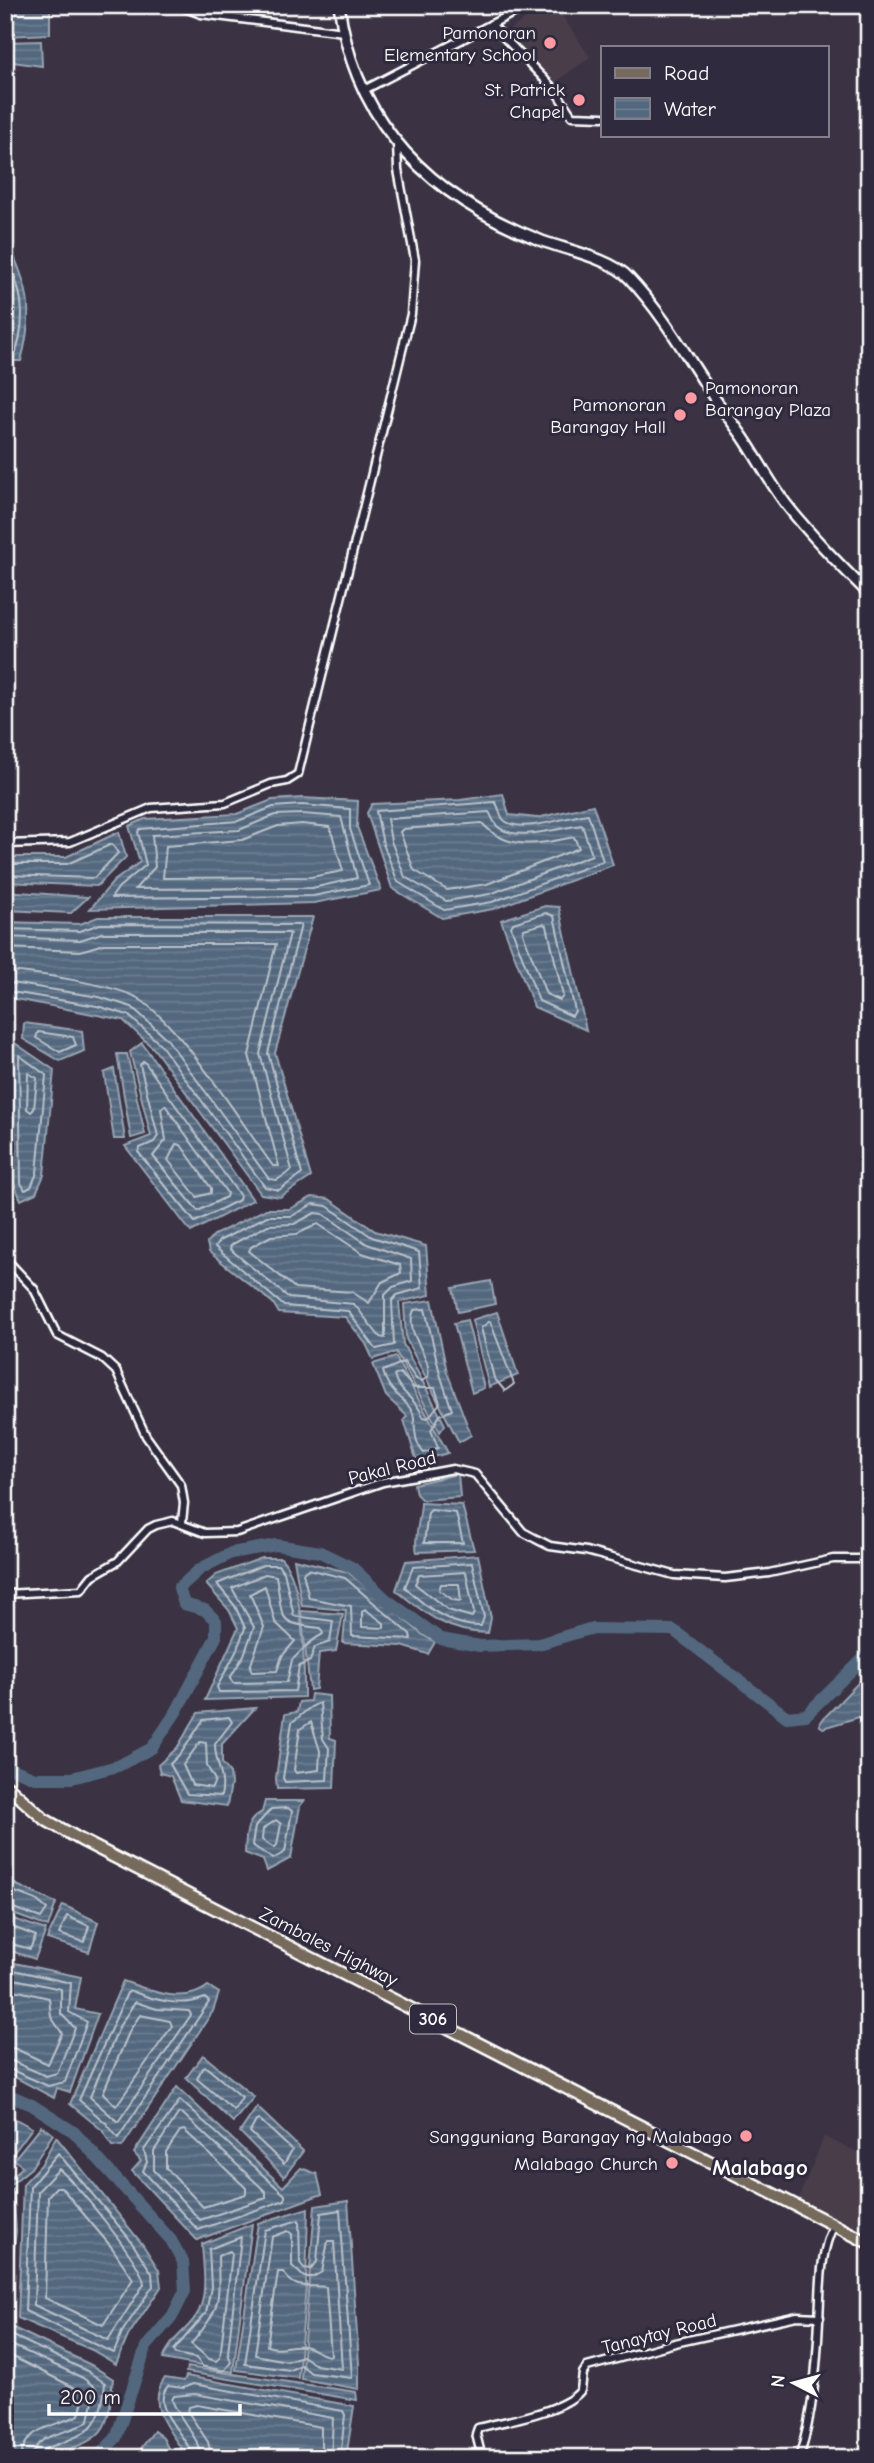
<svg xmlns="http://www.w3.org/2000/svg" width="874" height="2463" viewBox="0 0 874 2463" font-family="'Comic Neue',sans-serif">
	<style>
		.built { fill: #4a3e4a }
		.water { fill: url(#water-rules); stroke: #98a4b2; stroke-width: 2 }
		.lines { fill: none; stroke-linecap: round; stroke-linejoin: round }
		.shore { stroke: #bac2cb; stroke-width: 2 }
		.river { stroke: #53677e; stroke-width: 12 }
		.street-casing { stroke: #fff; stroke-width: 11 }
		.secondary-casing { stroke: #fff; stroke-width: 14 }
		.primary-casing { stroke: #fff; stroke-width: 15 }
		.street { stroke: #2f2a3d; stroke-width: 6 }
		.secondary { stroke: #2f2a3d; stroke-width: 9 }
		.primary { stroke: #766a5c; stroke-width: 10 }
		.poi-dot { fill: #ff9aa2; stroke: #2f2a3d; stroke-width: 2.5 }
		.labels { text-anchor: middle; stroke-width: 6; stroke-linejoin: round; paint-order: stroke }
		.shield { fill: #2f2a3d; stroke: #c1bfc5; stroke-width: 2 }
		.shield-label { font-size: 18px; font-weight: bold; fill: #fff }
		.poi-label { font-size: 19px; fill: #fff; stroke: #2f2a3d; text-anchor: end }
		.street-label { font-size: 19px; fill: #fff; stroke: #2f2a3d }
		.quarter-label { font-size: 23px; font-weight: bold; fill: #fff; stroke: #2f2a3d }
	</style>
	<defs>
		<pattern id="water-rules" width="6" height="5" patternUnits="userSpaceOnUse" patternTransform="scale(1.75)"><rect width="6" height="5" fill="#53677e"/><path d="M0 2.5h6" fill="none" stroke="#6d7e91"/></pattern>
	</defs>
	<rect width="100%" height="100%" fill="#3b3343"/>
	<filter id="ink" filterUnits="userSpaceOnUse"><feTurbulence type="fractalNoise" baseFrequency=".0143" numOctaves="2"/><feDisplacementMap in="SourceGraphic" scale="14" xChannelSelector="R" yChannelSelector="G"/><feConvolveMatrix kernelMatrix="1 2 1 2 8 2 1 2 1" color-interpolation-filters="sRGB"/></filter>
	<g filter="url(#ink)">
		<g class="built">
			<path d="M548 5H555L590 57 552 85 509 30Z"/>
			<path d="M824 2137 869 2157V2233L798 2200Z"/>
		</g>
		<g class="water">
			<path d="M5 5H50V34L5 36Z"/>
			<path d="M41 41 42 66 5 61V42Z"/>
			<path d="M5 235C27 286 36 305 21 361H5Z"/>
			<path d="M503 794 509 815 537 818 593 805 613 865 493 909 442 918 392 888 367 813 372 804 460 800Z"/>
			<path d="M302 798 358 801 357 827 381 890 314 903 90 909 114 881 140 862 129 826 145 819 237 814 272 800Z"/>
			<path d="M119 832 126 857 97 886 5 882V857H66Z"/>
			<path d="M5 891 88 897 71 913 5 910Z"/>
			<path d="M545 906 559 907 586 1030 534 1007 501 920Z"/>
			<path d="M98 917H313L275 1053 311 1177 280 1197 261 1194 154 1049 123 1020 5 997V922L80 924Z"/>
			<path d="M24 1023 82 1031 84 1051 60 1061 23 1039Z"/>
			<path d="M9 1039 54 1070 44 1175 36 1193 21 1200 14 1184Z"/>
			<path d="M142 1043 253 1200 191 1232 125 1146 151 1136 130 1052Z"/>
			<path d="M117 1054H127L145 1134 131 1138Z"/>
			<path d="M114 1069 125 1139H114L104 1073Z"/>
			<path d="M312 1197 329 1199 375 1231 426 1246 430 1295 399 1302 403 1344 445 1425 440 1432 396 1352 373 1359 366 1344 345 1317 279 1313 273 1303 209 1252 207 1243 214 1235 266 1209H290Z"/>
			<path d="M491 1281 495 1304 458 1312 453 1288Z"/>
			<path d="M432 1300 447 1372 471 1435 459 1442 406 1339 404 1304Z"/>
			<path d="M497 1312 518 1375 489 1387 472 1320Z"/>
			<path d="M467 1320 484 1388 472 1393 454 1323Z"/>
			<path d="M396 1357 398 1362 448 1453 417 1462 404 1420 407 1416 386 1396 373 1364Z"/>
			<path d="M458 1474 460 1497 422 1500 416 1494 414 1484Z"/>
			<path d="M421 1503 462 1505 474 1550 417 1552C413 1541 421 1516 421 1503Z"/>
			<path d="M478 1555 491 1618 488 1633C449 1633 425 1614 396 1590L406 1561Z"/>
			<path d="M262 1558H281C305 1583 304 1662 304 1697L205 1700 238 1628 229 1610 206 1584 216 1575Z"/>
			<path d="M294 1559 348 1572 423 1635 435 1642 428 1654 402 1646 343 1643 346 1610 302 1606Z"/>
			<path d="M301 1611 343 1614 336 1651 319 1653 316 1689 310 1690Z"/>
			<path d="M859 1682 865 1686 869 1684V1714L823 1728 819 1725 824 1718Z"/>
			<path d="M311 1694 329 1696 330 1738 336 1740 334 1788 277 1789 276 1778 285 1714 297 1712 299 1702 310 1701Z"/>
			<path d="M255 1708 222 1744V1763L230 1773 231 1784 227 1806 181 1800 171 1776 160 1773 158 1765 177 1748 198 1713Z"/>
			<path d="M265 1801H304L300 1806 291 1858 267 1871 263 1860 245 1853C246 1834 245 1821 262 1812Z"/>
			<path d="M6 1880 56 1903 48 1927 5 1911Z"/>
			<path d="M63 1905 98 1922 89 1952 47 1939Z"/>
			<path d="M5 1916 46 1930 35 1959 5 1949Z"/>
			<path d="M5 1961 81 1977 75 2009 98 2014 70 2092 57 2088 54 2098 5 2072Z"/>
			<path d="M123 1981C150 1990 183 2006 208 1986L219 1993 213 2011 122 2147 112 2146 102 2130 70 2104Z"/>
			<path d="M203 2055 254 2097 233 2122 186 2078Z"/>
			<path d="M177 2087 283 2187 301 2168 317 2174 322 2194 197 2240 132 2171 141 2161 134 2153Z"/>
			<path d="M257 2107 303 2151 284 2177 240 2132Z"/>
			<path d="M5 2113 32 2128 12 2155 5 2156Z"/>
			<path d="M41 2126 53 2134 31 2168 5 2189V2182L23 2167 14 2159Z"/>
			<path d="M56 2137 143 2245 159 2270 161 2287 128 2336 116 2364 92 2350 18 2318 23 2184 41 2165Z"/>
			<path d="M13 2188 16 2231 6 2317 5 2194Z"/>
			<path d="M348 2201 359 2364V2389L301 2379 315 2206Z"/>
			<path d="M308 2208 306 2287 298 2378 236 2370 258 2223Z"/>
			<path d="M252 2224 233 2372 163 2359C172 2335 190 2330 199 2311 208 2291 203 2264 202 2244Z"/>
			<path d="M5 2324 91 2365 113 2379C111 2393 111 2415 103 2428 88 2452 31 2458 5 2458Z"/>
			<path d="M187 2367 356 2392 357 2400 186 2372Z"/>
			<path d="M186 2376 354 2406 346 2458H188C172 2433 144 2407 165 2378L184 2381Z"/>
			<path d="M154 2431 163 2438 173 2458H134Z"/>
		</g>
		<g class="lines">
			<g class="shore">
				<path d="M5 253C21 289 28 313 16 352L5 354"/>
				<path d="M5 274C15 296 16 320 9 343L5 345"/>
				<path d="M495 802C500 807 499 817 505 821 523 834 568 816 588 814L603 861 492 902 444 910 398 882 383 844 376 811Z"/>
				<path d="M302 805 350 809V829L369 885 313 896 111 898 119 887 146 865 138 832 140 829 238 821 273 807Z"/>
				<path d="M489 812C492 816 493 822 497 826 514 843 562 827 582 825L592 855 490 894 446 901 405 877 391 841 387 819Z"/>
				<path d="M302 814 341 817 357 878 312 888 135 889 155 867 152 835 239 830 275 815Z"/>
				<path d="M482 823C508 852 539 844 574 837L579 848 487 884 447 890 414 870 400 832 403 829Z"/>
				<path d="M302 824 330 827 343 871 311 877 163 878 166 846 242 840 278 826Z"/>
				<path d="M5 864H67L112 844 118 853 94 878 5 875"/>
				<path d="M546 913 554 916 575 1011 572 1016 539 1001 511 927 513 923Z"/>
				<path d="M543 924 547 926 563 996 560 1000 546 994 523 933 524 929Z"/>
				<path d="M5 929 80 931 100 924 301 925 268 1053 302 1174 279 1190 265 1187 160 1044 128 1015 97 1006 5 991"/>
				<path d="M5 937 80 940 102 933H290L260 1054 292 1170 277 1180 269 1179 167 1039 132 1007 99 997 5 982"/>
				<path d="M5 948 80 951 104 944H276L249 1055 279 1166H273C242 1124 179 1022 136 997 113 985 33 972 5 971"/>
				<path d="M38 1032 73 1037 76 1045 60 1052 36 1038Z"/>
				<path d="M19 1055 46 1075 37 1173 31 1187 25 1190 21 1183Z"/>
				<path d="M144 1061 240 1196 239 1200 195 1222 138 1152 140 1148 154 1142 158 1136 140 1065Z"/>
				<path d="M28 1073 37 1078 34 1109 31 1112 27 1109Z"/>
				<path d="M165 1105 227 1193 226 1197 198 1211 153 1156 166 1140 161 1109Z"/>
				<path d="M176 1144 181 1145 211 1188V1193L197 1197 168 1160Z"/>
				<path d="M313 1204 327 1206 372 1237 419 1252 422 1288 397 1295 392 1301 394 1345 376 1349 348 1311 284 1306 215 1247 219 1241 267 1216H292Z"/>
				<path d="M315 1213 323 1214 367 1244 411 1259 412 1281 393 1287 385 1295V1338L380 1337 354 1304 289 1298 230 1249 231 1245 268 1225 294 1224Z"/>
				<path d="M318 1224 362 1253 400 1265 401 1273 382 1282 369 1303 352 1292 295 1288 249 1251 251 1247 271 1236 297 1234Z"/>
				<path d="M425 1309 440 1374 452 1410 440 1415 431 1430 438 1448 424 1453C411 1440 417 1419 412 1411 401 1394 389 1394 383 1371L404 1362 416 1379 422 1381 428 1377C433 1355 403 1335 414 1310Z"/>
				<path d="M490 1321 514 1384 505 1391 494 1378 481 1328Z"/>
				<path d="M400 1373 414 1388H435L440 1403 428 1418 423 1417C418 1400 399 1393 394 1376Z"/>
				<path d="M431 1510 456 1513 463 1543H424L428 1513Z"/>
				<path d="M472 1563 484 1617 481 1626C452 1627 425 1607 405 1587L413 1567Z"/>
				<path d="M263 1565H278L284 1572 294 1616 333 1621 330 1642 315 1647 310 1661 299 1666 295 1691 219 1692 217 1687 236 1652 245 1628 235 1606 217 1584Z"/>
				<path d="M308 1569 345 1578 410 1634 411 1639 352 1636 351 1606 309 1598 303 1573Z"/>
				<path d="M466 1572 474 1613 472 1617 448 1610 415 1584 419 1575Z"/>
				<path d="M265 1574 276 1576C284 1618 274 1624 321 1628L323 1634C309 1641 303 1650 292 1660L287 1682 233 1683 230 1678 244 1655 254 1627 232 1588Z"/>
				<path d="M441 1584H459L461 1601 453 1600 439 1590Z"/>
				<path d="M265 1586 275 1622 295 1641 282 1656 277 1671 252 1672 250 1667 264 1627 250 1594Z"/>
				<path d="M365 1609 384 1623V1628L362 1627V1612Z"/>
				<path d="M320 1703 323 1739 329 1748 327 1780 285 1782 283 1778 292 1722C303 1715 308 1706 320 1703Z"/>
				<path d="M229 1717 232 1722 215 1744C215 1765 226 1776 221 1796L187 1794 170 1764 182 1752 203 1720Z"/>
				<path d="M311 1722 320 1751 319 1770 296 1773 294 1770 300 1729Z"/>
				<path d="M200 1742 206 1743 207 1766 215 1780 212 1788 192 1785 183 1765Z"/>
				<path d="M271 1809 288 1808 292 1811 285 1852 273 1859 252 1845 255 1827Z"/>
				<path d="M276 1820 281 1824 277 1845 274 1848 262 1840 263 1829Z"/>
				<path d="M5 1888 36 1900 47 1909 41 1918 5 1905"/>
				<path d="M67 1916 89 1926 84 1942 59 1934Z"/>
				<path d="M5 1924 36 1936 30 1949 5 1942"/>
				<path d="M5 1968 71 1983 69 2012 87 2022 65 2082 48 2086 5 2067"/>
				<path d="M5 1977 61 1989V2014L75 2028 57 2073 46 2076 5 2058"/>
				<path d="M5 1988 49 1998 51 2017 62 2033 48 2064 16 2049 5 2047"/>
				<path d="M131 1991C155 2000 180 2008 205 1998L209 2002 118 2138 107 2124 79 2100 127 1993Z"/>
				<path d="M135 2002 157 2009 189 2011 191 2015 118 2122 90 2097 120 2025Z"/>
				<path d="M140 2015 170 2021 172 2026 116 2106 103 2093 130 2030Z"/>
				<path d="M206 2067 242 2097 234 2110 197 2079 202 2068Z"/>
				<path d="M180 2100 285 2195V2200L198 2230 143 2171 147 2162 144 2150Z"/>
				<path d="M182 2113 266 2192V2198L200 2220 154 2170V2151L178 2114Z"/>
				<path d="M260 2120 292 2150 284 2164 250 2132 256 2121Z"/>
				<path d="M184 2130 246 2188V2194L203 2207 166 2168V2152L180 2131Z"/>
				<path d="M58 2153 128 2237 152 2273 153 2286 122 2332 114 2353 25 2311 30 2187Z"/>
				<path d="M59 2169C76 2184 144 2265 144 2284L108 2340 34 2305 38 2191Z"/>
				<path d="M56 2187H61L113 2249 133 2279 103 2325 45 2298 48 2196Z"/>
				<path d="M340 2210 352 2378 311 2373 301 2365 290 2370 245 2364 265 2230 299 2220 300 2263 304 2268 311 2269 317 2262 321 2213Z"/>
				<path d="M288 2231 292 2234V2266L304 2277H313L322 2272 328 2241H334L342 2369 316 2365 302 2356 287 2361 255 2355 272 2237Z"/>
				<path d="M241 2237 228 2353 231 2362 224 2371 203 2367 196 2358 176 2354 174 2350 206 2313 211 2287 209 2249Z"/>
				<path d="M230 2251 232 2254 220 2358 216 2361 209 2359 191 2344C222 2307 219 2304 218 2256Z"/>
				<path d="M278 2272H283C296 2292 308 2284 326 2287L331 2356C320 2356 314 2347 303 2346 289 2344 281 2351 267 2346Z"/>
				<path d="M5 2332 87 2371 105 2383C101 2433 86 2433 45 2449L41 2458"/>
				<path d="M5 2342 83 2378 96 2388 89 2420C73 2435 34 2431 32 2458"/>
				<path d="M5 2353 85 2393 79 2415C57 2426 23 2427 21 2458"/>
				<path d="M193 2458C190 2437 148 2409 168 2386L183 2388 193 2384 343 2411 345 2415 340 2458"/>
				<path d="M202 2458C200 2438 179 2420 172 2400L174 2396 195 2394 333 2418 331 2458"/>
				<path d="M212 2458 208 2442 188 2412 189 2407 197 2405 321 2427V2458"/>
			</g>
			<g class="river">
				<path d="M5 1766 35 1778H72L118 1766 152 1748 176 1712 216 1637V1621L205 1610 184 1604 179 1588 200 1569 231 1553 276 1545 320 1552 353 1568 386 1599 441 1639 480 1646 539 1644 589 1629 673 1630 787 1717 806 1715 869 1653"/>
				<path d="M5 2093 32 2105 74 2132 171 2240 183 2262 185 2291 173 2315 146 2347 116 2438 96 2458"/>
			</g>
			<g class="street-casing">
				<g id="street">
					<path d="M177 5 201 14 344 32"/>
					<path d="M491 24 555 90 572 116 603 117"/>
					<path d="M364 90 511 14 535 5"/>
					<path d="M5 844 70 842 151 808 225 803 271 784 287 781 298 774 411 314 415 260 398 170 397 143"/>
					<path d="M5 1258 34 1289 57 1335 102 1358 116 1371 146 1436 181 1485 184 1503 182 1522"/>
					<path d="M5 1594 81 1590 92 1576 118 1561 148 1529 156 1525 173 1521 205 1533 237 1532 383 1482 453 1469 475 1474 523 1532 536 1539 550 1546 586 1551 674 1575 725 1578 769 1573 833 1559H869"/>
					<path d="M482 2458 476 2434 478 2428C503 2421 565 2412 581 2390L583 2373 587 2367 675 2343 797 2316 820 2317"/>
					<path d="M799 2458C813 2415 817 2365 819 2320 821 2289 819 2253 834 2225"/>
				</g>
			</g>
			<g class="secondary-casing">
				<path id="secondary" d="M339 5C355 126 434 199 542 241 567 250 612 259 629 278 664 315 687 357 715 399 724 412 734 424 743 437 758 459 770 483 786 504 811 536 841 566 869 594"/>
			</g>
			<g class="primary-casing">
				<path id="primary" d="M5 1784 44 1819 81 1840 869 2243"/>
			</g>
			<use href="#street" class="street"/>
			<use href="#secondary" class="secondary"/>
			<use href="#primary" class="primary"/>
		</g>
	</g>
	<g class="poi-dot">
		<circle cx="550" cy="43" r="7"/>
		<circle cx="579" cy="100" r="7"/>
		<circle cx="691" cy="398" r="7"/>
		<circle cx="680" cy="415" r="7"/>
		<circle cx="746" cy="2136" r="7"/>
		<circle cx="672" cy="2163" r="7"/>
	</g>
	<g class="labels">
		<rect class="shield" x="410" y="2004.5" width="46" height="29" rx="5"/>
		<g class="shield-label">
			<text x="433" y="2025">306</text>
		</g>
		<g class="poi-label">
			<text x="536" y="39">Pamonoran<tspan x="536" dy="22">Elementary School</tspan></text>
			<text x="565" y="96">St. Patrick<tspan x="565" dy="22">Chapel</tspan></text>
			<text x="705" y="394" text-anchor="start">Pamonoran<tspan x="705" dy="22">Barangay Plaza</tspan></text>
			<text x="666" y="411">Pamonoran<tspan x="666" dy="22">Barangay Hall</tspan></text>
			<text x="732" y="2143">Sangguniang Barangay ng Malabago</text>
			<text x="658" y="2170">Malabago Church</text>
		</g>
		<g class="street-label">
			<text transform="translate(392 1467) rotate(-14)" y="7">Pakal Road</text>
			<text transform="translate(329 1946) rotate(27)" y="7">Zambales Highway</text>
			<text transform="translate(659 2333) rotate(-14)" y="7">Tanaytay Road</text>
		</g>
		<g class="quarter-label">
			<text x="760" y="2175">Malabago</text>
		</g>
	</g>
	<rect width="874" height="2463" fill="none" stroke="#2f2a3d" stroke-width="28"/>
	<rect x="14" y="14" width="846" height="2435" fill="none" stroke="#fff" stroke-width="2.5" filter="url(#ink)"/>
	<rect x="601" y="46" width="228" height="91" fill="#2f2a3d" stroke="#827f8b" stroke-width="2"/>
	<rect x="615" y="68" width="35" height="10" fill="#766a5c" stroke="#827f8b" stroke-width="2"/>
	<text x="664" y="80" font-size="21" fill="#ffffff">Road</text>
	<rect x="615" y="98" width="35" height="21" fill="url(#water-rules)" stroke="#827f8b" stroke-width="2"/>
	<text x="664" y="116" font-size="21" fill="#ffffff">Water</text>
	<g transform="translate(794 2383) rotate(276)" stroke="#2f2a3d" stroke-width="5" paint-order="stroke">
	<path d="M0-5L12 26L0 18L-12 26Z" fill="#ffffff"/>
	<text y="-10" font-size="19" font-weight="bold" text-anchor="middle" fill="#ffffff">N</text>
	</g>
	<path d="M49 2404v10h191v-10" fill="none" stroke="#ffffff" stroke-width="3.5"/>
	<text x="60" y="2404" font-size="21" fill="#ffffff" stroke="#2f2a3d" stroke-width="5" paint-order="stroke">200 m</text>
</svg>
